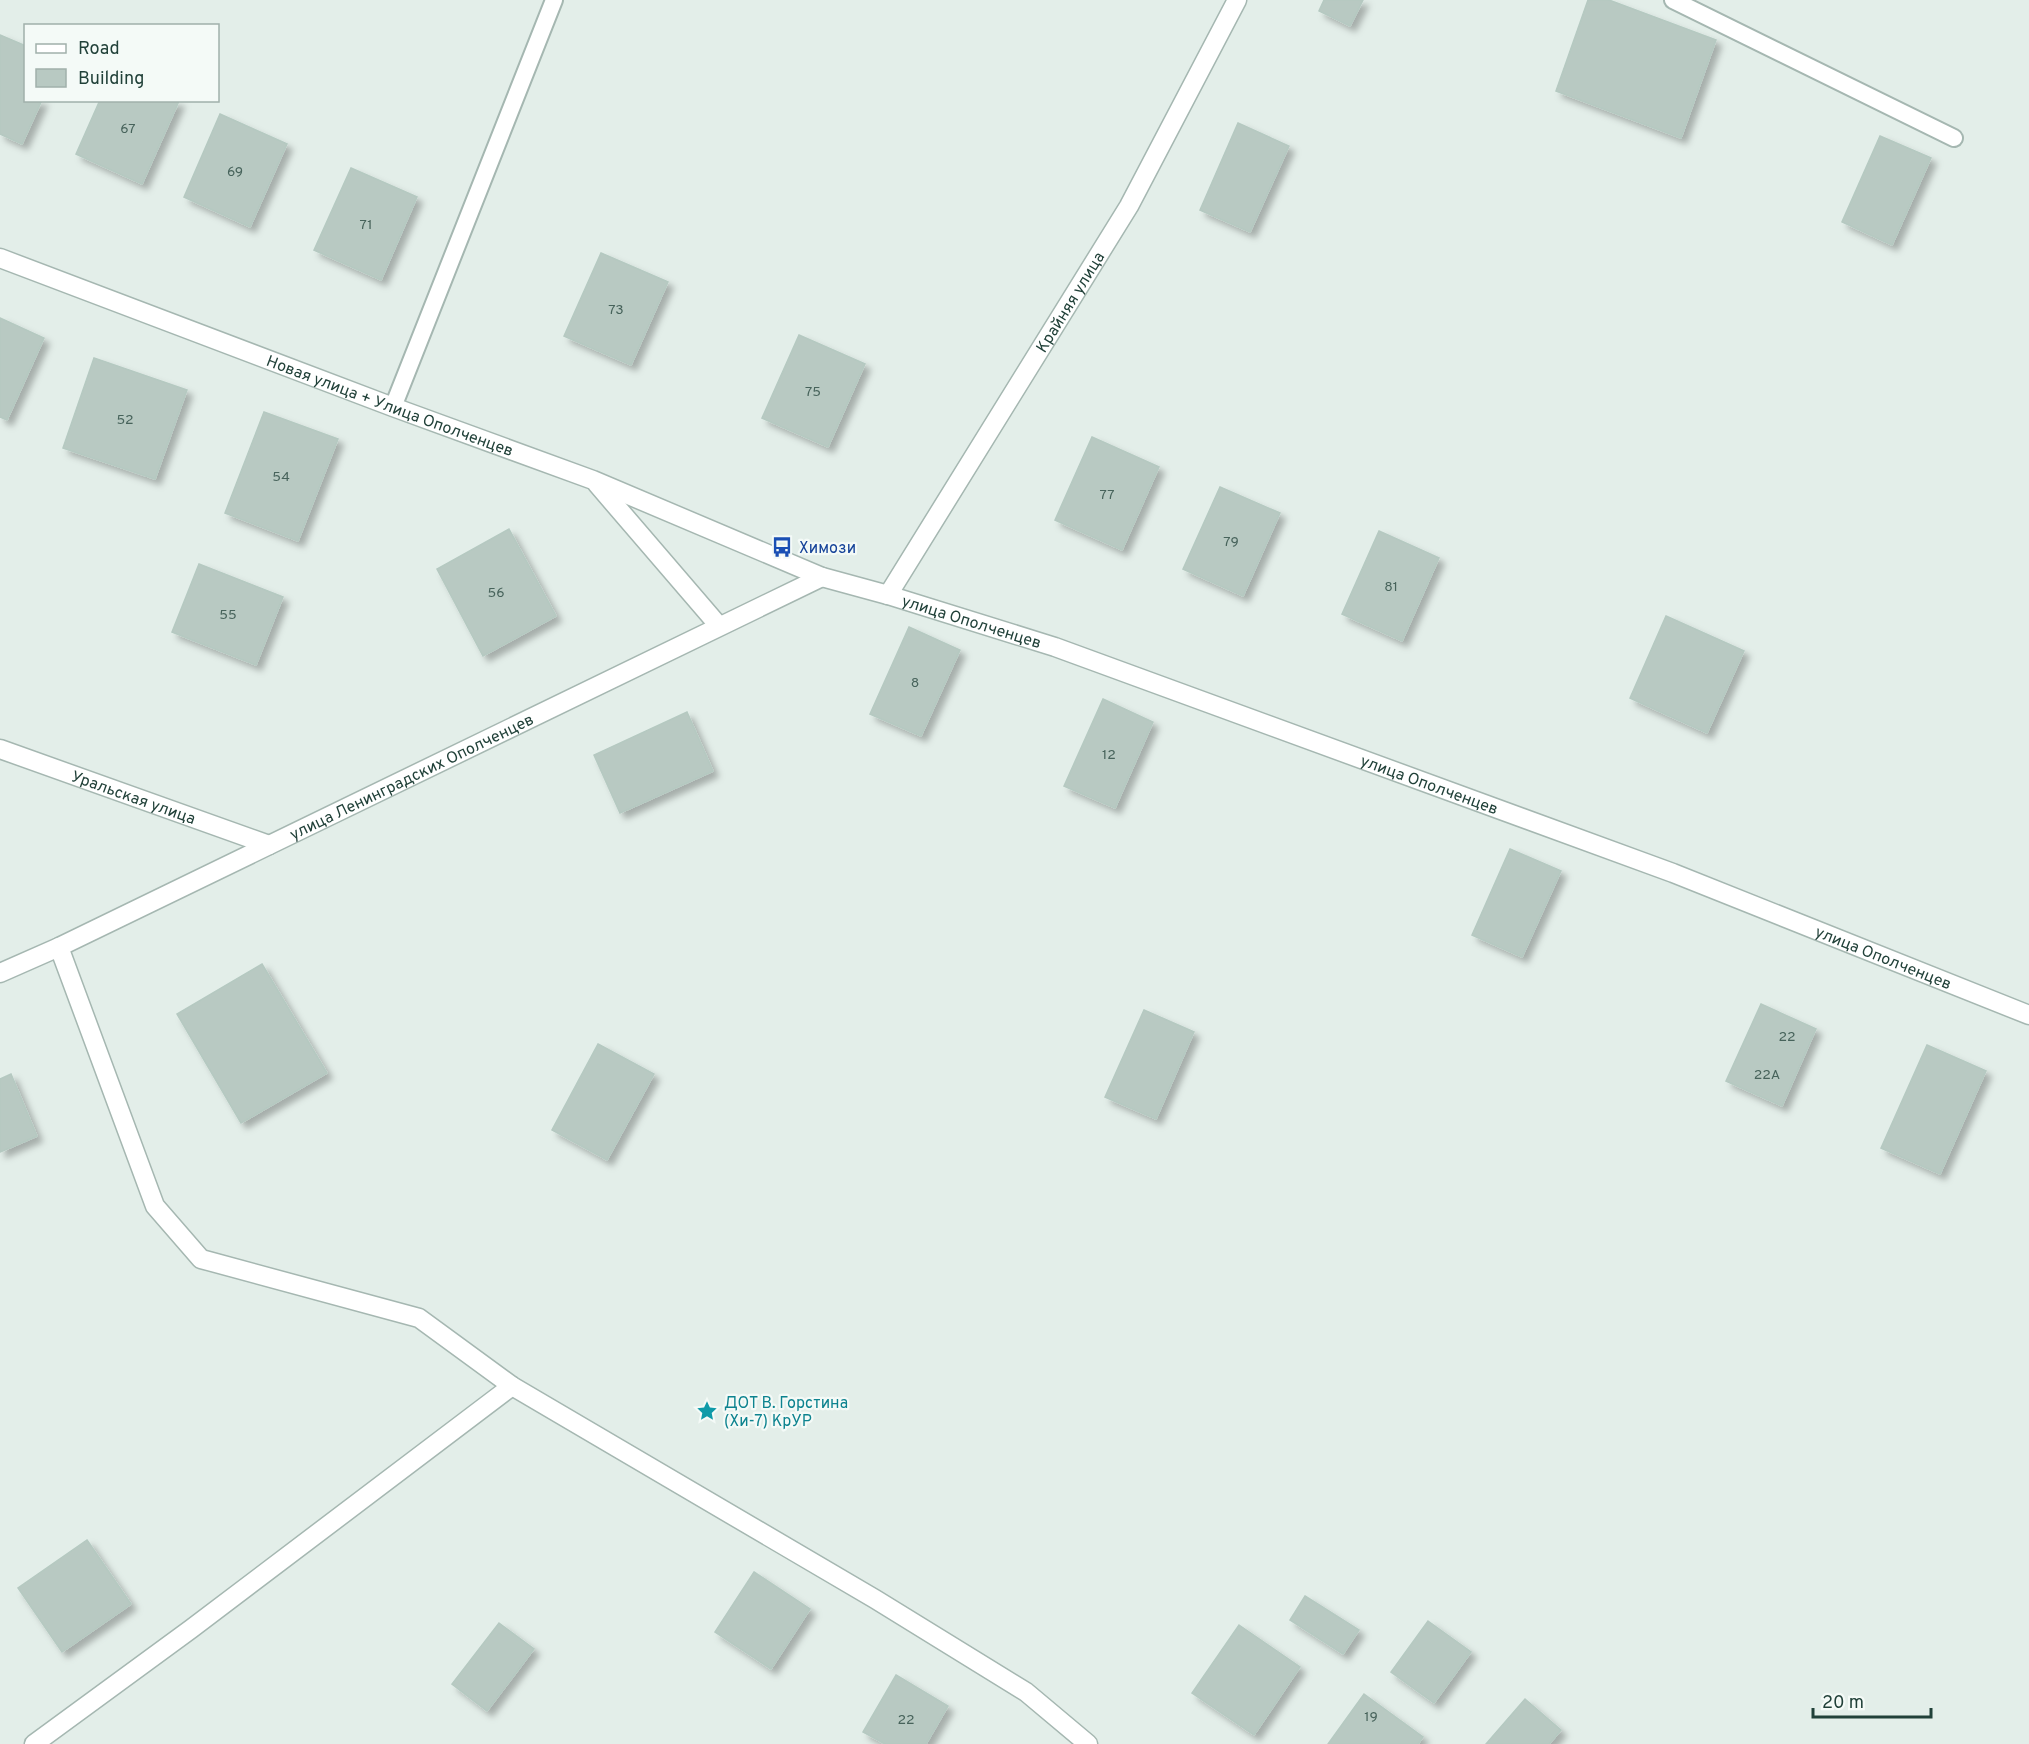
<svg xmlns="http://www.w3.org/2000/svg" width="2029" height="1744" viewBox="0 0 2029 1744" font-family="Overpass,sans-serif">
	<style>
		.building { fill: #b8c9c2; stroke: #b5c9c1; stroke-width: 1.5; filter: url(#shadow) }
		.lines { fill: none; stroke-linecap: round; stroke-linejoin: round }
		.lane-casing { stroke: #a5b7b1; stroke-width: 20 }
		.street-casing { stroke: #a5b7b1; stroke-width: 21 }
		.lane { stroke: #fff; stroke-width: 16 }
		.street { stroke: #fff; stroke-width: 18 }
		.labels { text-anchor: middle; stroke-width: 4.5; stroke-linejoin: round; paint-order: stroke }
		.number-label { font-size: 14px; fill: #47635b }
		.street-label { font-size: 16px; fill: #214139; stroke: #f4faf7 }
		.transit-label { font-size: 16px; fill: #164399; stroke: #f4faf7; text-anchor: start }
		.culture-label { font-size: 16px; fill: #0d838f; stroke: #f4faf7; text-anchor: start }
	</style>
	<defs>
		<filter id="shadow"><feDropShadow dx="5.5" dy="5.5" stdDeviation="3" flood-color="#0004"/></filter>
	</defs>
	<rect width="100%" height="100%" fill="#e3eee9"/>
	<g class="building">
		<path d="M1324 0H1363L1350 26 1319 11Z"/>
		<path d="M1588 0H1609L1716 40 1681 138 1556 91Z"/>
		<path d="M0 35 26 46V100H42L22 144 0 134Z"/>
		<path d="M100 100 179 101 142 184 76 154Z"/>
		<path d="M220 114 287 144 250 227 184 197Z"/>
		<path d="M1238 123 1289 146 1250 232 1200 210Z"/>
		<path d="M1880 136 1931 158 1892 245 1842 222Z"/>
		<path d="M351 168 417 197 381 280 314 250Z"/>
		<path d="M601 253 668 282 631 365 564 336Z"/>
		<path d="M0 318 44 338 7 420 0 417Z"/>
		<path d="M799 335 865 364 828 447 762 418Z"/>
		<path d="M94 358 187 390 155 479 63 448Z"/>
		<path d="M264 412 338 439 298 541 225 513Z"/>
		<path d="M1092 437 1159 467 1122 550 1055 520Z"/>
		<path d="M1220 487 1280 513 1243 596 1183 569Z"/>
		<path d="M509 529 556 616 483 656 437 569Z"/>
		<path d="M1379 531 1439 558 1402 641 1342 614Z"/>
		<path d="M199 564 283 597 256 665 172 632Z"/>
		<path d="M1666 616 1744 651 1707 733 1630 698Z"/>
		<path d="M909 627 960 650 921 736 870 714Z"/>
		<path d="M1103 699 1153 722 1115 808 1064 786Z"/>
		<path d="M687 712 713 771 620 813 594 755Z"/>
		<path d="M1510 849 1561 871 1522 957 1472 935Z"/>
		<path d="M262 964 327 1073 241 1123 177 1014Z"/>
		<path d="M1761 1004 1816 1029 1782 1106 1726 1081Z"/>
		<path d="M1144 1010 1194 1032 1156 1119 1105 1097Z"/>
		<path d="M598 1044 654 1074 607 1160 552 1130Z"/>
		<path d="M1927 1045 1986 1071 1940 1174 1881 1148Z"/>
		<path d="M11 1074 37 1136 0 1152V1079Z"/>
		<path d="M87 1540 131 1604 62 1652 18 1588Z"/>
		<path d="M754 1572 810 1609 771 1669 715 1632Z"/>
		<path d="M1305 1596 1359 1630 1343 1654 1290 1620Z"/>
		<path d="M1428 1621 1471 1652 1434 1703 1391 1672Z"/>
		<path d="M499 1623 534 1649 487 1711 452 1684Z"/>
		<path d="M1239 1625 1300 1667 1254 1735 1192 1693Z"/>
		<path d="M896 1675 948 1706 926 1744H885L863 1732Z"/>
		<path d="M1364 1694 1423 1737 1418 1744H1328Z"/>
		<path d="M1525 1699 1561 1730 1549 1744H1486Z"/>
	</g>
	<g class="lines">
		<g class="lane-casing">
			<g id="lane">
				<path d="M1673 0 1954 138"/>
				<path d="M393 407 554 0"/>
			</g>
		</g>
		<g class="street-casing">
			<g id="street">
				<path id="s1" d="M0 258 393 407 593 480 822 577 888 595 1055 647 1673 873 2029 1015"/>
				<path d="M597 484 719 626"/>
				<path id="s2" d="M888 595 1129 206 1237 0"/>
				<path id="s3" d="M0 749 269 845"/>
				<path d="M59 947 155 1206 201 1259 419 1318 512 1386 875 1599 1026 1692 1088 1744"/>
				<path id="s4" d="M0 973 59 947 822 577"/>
				<path d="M34 1744 191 1629 512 1386"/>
			</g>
		</g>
		<use href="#lane" class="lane"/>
		<use href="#street" class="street"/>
	</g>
	<defs>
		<g id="bus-bare" transform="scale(1.62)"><path d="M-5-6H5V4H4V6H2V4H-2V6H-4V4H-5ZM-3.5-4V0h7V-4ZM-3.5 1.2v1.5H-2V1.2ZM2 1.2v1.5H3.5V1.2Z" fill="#1a4fb4" stroke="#f4faf7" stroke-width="2.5" paint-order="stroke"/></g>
		<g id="sight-bare" transform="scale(1.62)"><path d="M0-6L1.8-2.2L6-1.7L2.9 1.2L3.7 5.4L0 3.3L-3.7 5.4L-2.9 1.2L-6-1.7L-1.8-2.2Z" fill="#0f9aa8" stroke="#f4faf7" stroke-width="2.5" paint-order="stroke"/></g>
	</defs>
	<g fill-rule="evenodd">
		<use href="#bus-bare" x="782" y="547"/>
		<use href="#sight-bare" x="707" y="1411"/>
	</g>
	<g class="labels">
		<g class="number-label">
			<text x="128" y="133">67</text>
			<text x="235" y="176">69</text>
			<text x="366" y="229">71</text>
			<text x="616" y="314">73</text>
			<text x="813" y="396">75</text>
			<text x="125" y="424">52</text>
			<text x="281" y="481">54</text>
			<text x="1107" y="499">77</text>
			<text x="1231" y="546">79</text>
			<text x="1391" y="591">81</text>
			<text x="496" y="597">56</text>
			<text x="228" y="619">55</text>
			<text x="915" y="687">8</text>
			<text x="1109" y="759">12</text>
			<text x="1787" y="1041">22</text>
			<text x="1767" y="1079">22А</text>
			<text x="1371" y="1721">19</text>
			<text x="906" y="1724">22</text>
		</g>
		<g class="street-label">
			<text dy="6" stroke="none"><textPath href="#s2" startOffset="345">Крайняя улица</textPath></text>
			<text dy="6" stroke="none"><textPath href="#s1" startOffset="417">Новая улица + Улица Ополченцев</textPath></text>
			<text dy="6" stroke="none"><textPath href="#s1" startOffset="1038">улица Ополченцев</textPath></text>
			<text dy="6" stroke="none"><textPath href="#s4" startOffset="456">улица Ленинградских Ополченцев</textPath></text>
			<text dy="6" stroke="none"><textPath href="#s1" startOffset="1524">улица Ополченцев</textPath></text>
			<text dy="6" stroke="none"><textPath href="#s3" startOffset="142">Уральская улица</textPath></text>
			<text dy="6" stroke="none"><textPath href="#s1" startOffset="2010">улица Ополченцев</textPath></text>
		</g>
		<g class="transit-label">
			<text x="799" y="553">Химози</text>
		</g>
		<g class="culture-label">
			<text x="724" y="1408">ДОТ В. Горстина<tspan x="724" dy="18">(Хи-7) КрУР</tspan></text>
		</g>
	</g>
	<rect x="24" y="24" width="195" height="78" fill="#f4faf7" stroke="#a0b0ab" stroke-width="1.5"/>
	<rect x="36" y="44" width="30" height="9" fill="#ffffff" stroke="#a0b0ab" stroke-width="1.5"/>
	<text x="78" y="54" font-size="18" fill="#214139">Road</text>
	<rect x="36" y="69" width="30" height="18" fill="#b8c9c2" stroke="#a0b0ab" stroke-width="1.5"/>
	<text x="78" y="84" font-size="18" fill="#214139">Building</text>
	<path d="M1813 1708v9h118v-9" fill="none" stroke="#214139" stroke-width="3"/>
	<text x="1822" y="1708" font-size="18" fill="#214139" stroke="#f4faf7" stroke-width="4.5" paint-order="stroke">20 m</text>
</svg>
